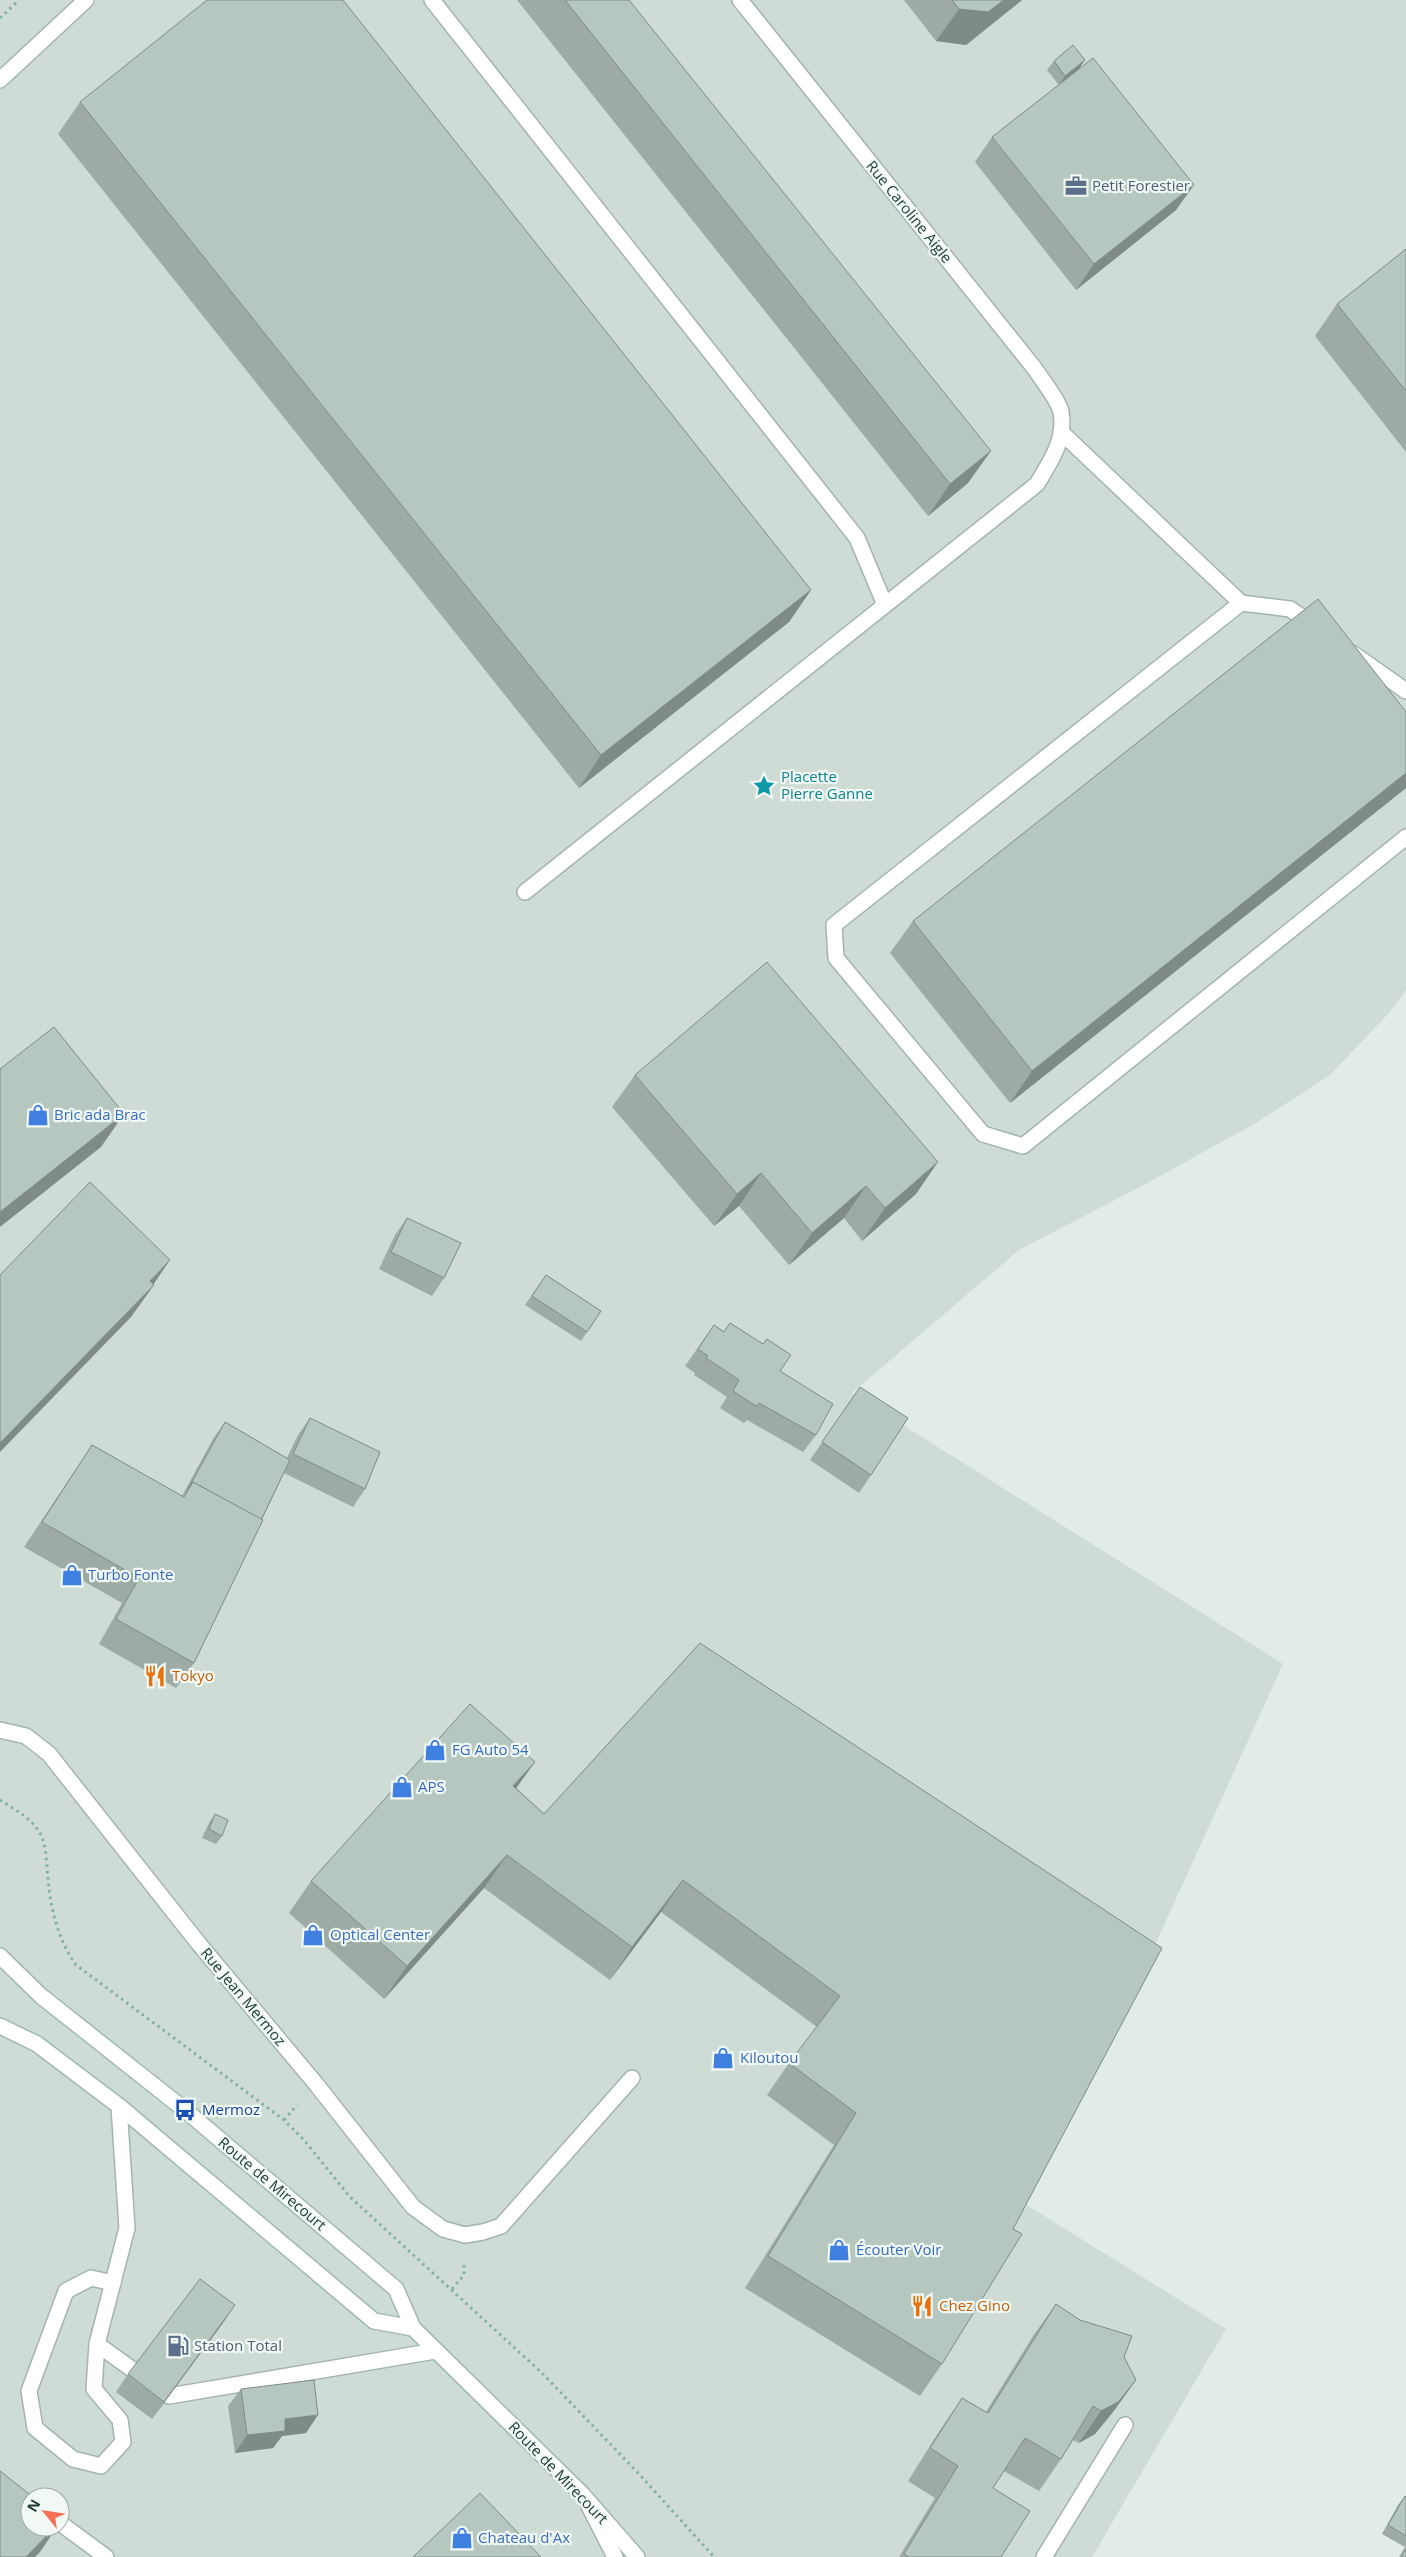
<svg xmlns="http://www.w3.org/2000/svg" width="1406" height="2557" viewBox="0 0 1406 2557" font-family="'Open Sans',sans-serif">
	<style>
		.built { fill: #cfdcd5; fill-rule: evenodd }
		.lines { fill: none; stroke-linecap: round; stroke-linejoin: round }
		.service-casing { stroke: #a3b4ae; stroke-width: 18 }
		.minor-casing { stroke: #a3b4ae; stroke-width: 18 }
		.secondary-casing { stroke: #9fb9ae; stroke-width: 18 }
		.path { stroke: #80b29f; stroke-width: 3; stroke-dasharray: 2.5 4; stroke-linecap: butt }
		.service { stroke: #fff; stroke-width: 15 }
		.minor { stroke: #fff; stroke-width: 15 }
		.secondary { stroke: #fff; stroke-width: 15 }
		.wall { fill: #9daba4 }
		.shaded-wall { fill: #7f8b86 }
		.building { fill: #b6c7bf; stroke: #7f8b86 }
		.labels { text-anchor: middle; stroke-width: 4.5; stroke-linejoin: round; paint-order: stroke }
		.service-label { font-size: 15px; fill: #4e5e75; stroke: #f2f9f5; text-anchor: start }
		.street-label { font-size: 15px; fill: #203e34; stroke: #f2f9f5 }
		.culture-label { font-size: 15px; fill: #0d838f; stroke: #f2f9f5; text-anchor: start }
		.shop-label { font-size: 15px; fill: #366cbe; stroke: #f2f9f5; text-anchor: start }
		.food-label { font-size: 15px; fill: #c56008; stroke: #f2f9f5; text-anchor: start }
		.transit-label { font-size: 15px; fill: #164399; stroke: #f2f9f5; text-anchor: start }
	</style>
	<rect width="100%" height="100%" fill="#e1ece7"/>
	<path class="built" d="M0 0H1406V990L1388 1014 1330 1075 1256 1123 1140 1187 1019 1250 852 1393 1283 1664 1139 1980 1022 2202 1226 2329 1092 2557H0ZM30 2497H60V2527H30Z"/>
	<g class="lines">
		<g class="service-casing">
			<g id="service">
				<path d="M432 0 857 538 885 605"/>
				<path d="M1061 432 1241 603 1290 609 1315 626"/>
				<path d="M1241 603 834 925 836 958 983 1134 1023 1146 1406 837"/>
				<path d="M1352 653 1406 691"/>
				<path d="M525 892 1037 484C1050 462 1066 440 1061 412 1059 401 1042 380 1035 369L740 0"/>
				<path d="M119 2106 127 2228 97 2344 133 2370"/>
				<path d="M501 2226 632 2078"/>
				<path d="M97 2344 94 2389 120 2420 123 2442 101 2466 73 2459 35 2428 29 2391 66 2291 91 2278 113 2283"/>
				<path d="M169 2396 435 2351"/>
				<path d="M1044 2557 1125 2425"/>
			</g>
		</g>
		<g class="minor-casing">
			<g id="minor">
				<path d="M0 80 86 0"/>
				<path d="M0 1730 26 1736 49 1754 199 1944 316 2084 413 2207 443 2229 465 2235 483 2232 501 2226"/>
				<path d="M589 2506 615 2557"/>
				<path d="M60 2523 106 2557"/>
			</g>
		</g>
		<g class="secondary-casing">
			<g id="secondary">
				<path d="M0 1956 41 1996 185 2110 396 2289 413 2328 582 2494 637 2557"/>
				<path d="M0 2026 37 2044 119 2106 374 2321 413 2328"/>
			</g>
		</g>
		<g class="path">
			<path d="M0 18 19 0"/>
			<path d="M0 1800C14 1809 33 1819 41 1835 47 1848 46 1863 48 1877 50 1907 58 1940 76 1965L284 2120 304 2140 349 2196 542 2373 640 2475 714 2557"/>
			<path d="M284 2120 297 2105"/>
			<path d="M452 2289 464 2275V2265"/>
		</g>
		<use href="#service" class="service"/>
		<use href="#minor" class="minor"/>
		<use href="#secondary" class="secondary"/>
	</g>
	<g class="wall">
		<path d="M517 0H629L968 483 928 516Z"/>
		<path d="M904 0H1022L966 45 936 41Z"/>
		<path d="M1054 61 1079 69 1176 210 1076 290 975 162 992 137 1059 85 1047 70Z"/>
		<path d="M80 102 811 590 789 622 579 788 58 134Z"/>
		<path d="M1406 249V452L1315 336 1337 304Z"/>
		<path d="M1406 712V788L1010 1103 890 953 913 921Z"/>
		<path d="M635 1075 916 1194 862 1241 844 1218 789 1265 739 1206 714 1226 612 1107Z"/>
		<path d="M407 1218 444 1278 432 1296 379 1269 395 1235Z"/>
		<path d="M546 1275 601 1311 581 1341 525 1305Z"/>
		<path d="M714 1325 724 1332 763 1344 767 1339 780 1371 816 1435 803 1452 747 1420 744 1423 720 1408 727 1397 694 1375 695 1373 685 1366Z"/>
		<path d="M860 1387 871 1475 859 1493 810 1460Z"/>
		<path d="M310 1418 365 1489 353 1507 284 1473 194 1663 176 1688 99 1644 122 1603 24 1547 92 1445 182 1496 213 1439 225 1422 287 1458 298 1435Z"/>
		<path d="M700 1643 1013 2229 942 2364 920 2396 745 2288 834 2145 767 2095 789 2063 817 2027 661 1912 610 1980 484 1888 384 1999 289 1913 311 1881 535 1762 516 1788 544 1814Z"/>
		<path d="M215 1814 222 1836 216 1844 202 1838 209 1823Z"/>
		<path d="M1056 2304 1124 2357 1136 2380 1113 2412 1095 2434 1079 2443 1073 2440 1061 2459 1039 2491 1004 2471 993 2488 1001 2557H899L935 2498 908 2481 940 2430 962 2398 986 2412 1033 2336Z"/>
		<path d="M223 2323 152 2419 116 2392 128 2374Z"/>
		<path d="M241 2389 306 2433 282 2436 273 2448 235 2453 228 2406Z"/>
		<path d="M1405 2496 1406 2497V2557H1399L1405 2547 1382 2534 1398 2505Z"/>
	</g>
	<g class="shaded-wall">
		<path d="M1004 0H1022L966 45 936 41 959 9Z"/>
		<path d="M1085 60 1079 69 1059 85 1065 76Z"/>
		<path d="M1194 185 1176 210 1076 290 1094 264Z"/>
		<path d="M991 451 968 483 928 516 950 484Z"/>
		<path d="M811 590 789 622 579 788 601 755Z"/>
		<path d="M1406 773V788L1010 1103 1032 1071Z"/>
		<path d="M124 1114 101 1147 0 1227V1212Z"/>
		<path d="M938 1162 916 1194 862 1241 885 1208Z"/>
		<path d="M761 1173 739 1206 714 1226 737 1194Z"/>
		<path d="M866 1186 844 1218 789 1265 812 1233Z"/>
		<path d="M170 1260 149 1291 154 1285 131 1317 0 1452V1443Z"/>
		<path d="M535 1762 512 1794 513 1786Z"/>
		<path d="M507 1855 484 1888 384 1999 407 1966Z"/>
		<path d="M683 1880 661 1912 610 1980 632 1947Z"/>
		<path d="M235 2305 223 2323 152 2419 164 2402Z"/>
		<path d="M1136 2380 1113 2412 1095 2434 1079 2443 1101 2411Z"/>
		<path d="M318 2415 306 2433 282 2436 273 2448 235 2453 247 2435 285 2419Z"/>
		<path d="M55 2527H57L40 2552 35 2557H26Z"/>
	</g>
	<g class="building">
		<path d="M207 0H343L811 590 601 755 80 102Z"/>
		<path d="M565 0H629L991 451 950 484Z"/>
		<path d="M952 0H1004L988 12 959 9Z"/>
		<path d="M1073 45 1085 60 1065 76 1054 61Z"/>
		<path d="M1093 58 1194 185 1094 264 992 137Z"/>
		<path d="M1406 249V391L1337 304Z"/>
		<path d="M1318 599 1406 712V773L1032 1071 913 921Z"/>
		<path d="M767 962 938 1162 885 1208 866 1186 812 1233 761 1173 737 1194 635 1075Z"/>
		<path d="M54 1027 124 1114 0 1212V1069Z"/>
		<path d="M90 1182 170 1260 150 1281 154 1285 0 1443V1275Z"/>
		<path d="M407 1218 461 1243 444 1278 391 1252Z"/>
		<path d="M546 1275 601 1311 587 1332 532 1296Z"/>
		<path d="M730 1323 763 1344 767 1339 791 1355 780 1371 833 1404 816 1435 759 1403 756 1406 733 1391 739 1380 706 1358 708 1356 698 1349 714 1325 724 1332Z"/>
		<path d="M860 1387 908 1418 871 1475 822 1442Z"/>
		<path d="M310 1418 380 1452 365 1489 293 1454Z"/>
		<path d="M225 1422 290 1460 261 1520 193 1482 188 1489Z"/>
		<path d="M92 1445 184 1497 193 1482 263 1520 194 1663 116 1619 139 1578 42 1522Z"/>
		<path d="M700 1643 1162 1948 1013 2229 1022 2234 942 2364 768 2256 856 2113 789 2063 840 1996 683 1880 632 1947 507 1855 407 1966 311 1881 470 1704 535 1762 513 1786 544 1814Z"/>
		<path d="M215 1814 228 1820 222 1836 209 1829Z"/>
		<path d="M200 2279 235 2305 164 2402 128 2374Z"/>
		<path d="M1056 2304 1080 2320 1132 2336 1124 2357 1136 2380 1118 2402 1101 2411 1093 2406 1061 2459 1025 2438 993 2488 1030 2511 1001 2557H909L904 2554 958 2466 930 2448 962 2398 988 2413Z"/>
		<path d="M314 2380 318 2415 285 2419V2431L247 2435 241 2389Z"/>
		<path d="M0 2471 33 2497H30V2527H55L26 2557H0Z"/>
		<path d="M480 2493 541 2557H413Z"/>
		<path d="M1405 2496 1406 2497V2536L1388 2525Z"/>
		<path d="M1406 2549V2557H1401Z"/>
	</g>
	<defs>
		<g id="office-bare" transform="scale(1.725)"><path d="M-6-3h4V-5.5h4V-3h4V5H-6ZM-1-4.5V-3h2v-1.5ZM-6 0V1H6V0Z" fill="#5c6f8a" stroke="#f2f9f5" stroke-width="2.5" paint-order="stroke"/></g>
		<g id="sight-bare" transform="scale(1.725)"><path d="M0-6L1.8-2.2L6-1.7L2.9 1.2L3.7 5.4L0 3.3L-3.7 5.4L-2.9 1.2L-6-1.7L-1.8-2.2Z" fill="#0f9aa8" stroke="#f2f9f5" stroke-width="2.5" paint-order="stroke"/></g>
		<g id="shop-bare" transform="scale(1.725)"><path d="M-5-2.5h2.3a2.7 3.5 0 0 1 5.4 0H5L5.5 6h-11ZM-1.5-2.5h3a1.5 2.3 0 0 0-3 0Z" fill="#3f7fe0" stroke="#f2f9f5" stroke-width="2.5" paint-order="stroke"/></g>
		<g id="restaurant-bare" transform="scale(1.725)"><path d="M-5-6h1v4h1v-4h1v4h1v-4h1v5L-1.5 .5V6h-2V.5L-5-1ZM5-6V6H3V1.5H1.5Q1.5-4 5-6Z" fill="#e8710a" stroke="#f2f9f5" stroke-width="2.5" paint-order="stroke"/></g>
		<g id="bus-bare" transform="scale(1.725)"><path d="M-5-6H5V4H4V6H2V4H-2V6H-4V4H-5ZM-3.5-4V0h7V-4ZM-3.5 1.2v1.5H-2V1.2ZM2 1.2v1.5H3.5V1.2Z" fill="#1a4fb4" stroke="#f2f9f5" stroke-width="2.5" paint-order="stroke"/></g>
		<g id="fuel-bare" transform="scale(1.725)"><path d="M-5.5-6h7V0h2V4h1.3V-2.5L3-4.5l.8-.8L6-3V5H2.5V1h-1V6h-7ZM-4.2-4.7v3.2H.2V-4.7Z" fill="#5c6f8a" stroke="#f2f9f5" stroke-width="2.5" paint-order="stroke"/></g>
	</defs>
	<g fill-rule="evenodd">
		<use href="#office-bare" x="1076" y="186"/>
		<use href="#sight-bare" x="764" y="786"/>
		<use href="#shop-bare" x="38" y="1115"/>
		<use href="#shop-bare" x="72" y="1575"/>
		<use href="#restaurant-bare" x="155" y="1676"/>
		<use href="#shop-bare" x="435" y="1750"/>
		<use href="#shop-bare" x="402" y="1787"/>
		<use href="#shop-bare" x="313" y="1935"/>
		<use href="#shop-bare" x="723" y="2058"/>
		<use href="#bus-bare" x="185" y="2110"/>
		<use href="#shop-bare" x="839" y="2250"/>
		<use href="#restaurant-bare" x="922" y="2306"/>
		<use href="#fuel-bare" x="178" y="2346"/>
		<use href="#shop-bare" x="462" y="2538"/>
	</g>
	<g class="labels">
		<g class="service-label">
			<text x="1092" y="191">Petit Forestier</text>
			<text x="194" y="2351">Station Total</text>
		</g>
		<g class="street-label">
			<text transform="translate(909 212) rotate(51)" y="5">Rue Caroline Aigle</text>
			<text transform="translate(243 1997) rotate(50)" y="5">Rue Jean Mermoz</text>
			<text transform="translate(272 2184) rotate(40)" y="5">Route de Mirecourt</text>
			<text transform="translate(558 2473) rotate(46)" y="5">Route de Mirecourt</text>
		</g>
		<g class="culture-label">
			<text x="781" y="782">Placette<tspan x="781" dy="17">Pierre Ganne</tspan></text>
		</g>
		<g class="shop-label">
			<text x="54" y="1120">Bric ada Brac</text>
			<text x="88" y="1580">Turbo Fonte</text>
			<text x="452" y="1755">FG Auto 54</text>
			<text x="418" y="1792">APS</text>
			<text x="330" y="1940">Optical Center</text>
			<text x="740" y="2063">Kiloutou</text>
			<text x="856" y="2255">Écouter Voir</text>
			<text x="478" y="2543">Chateau d'Ax</text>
		</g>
		<g class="food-label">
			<text x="172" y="1681">Tokyo</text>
			<text x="939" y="2311">Chez Gino</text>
		</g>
		<g class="transit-label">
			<text x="202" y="2115">Mermoz</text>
		</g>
	</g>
	<g transform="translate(45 2512) rotate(300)"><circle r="24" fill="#f2f9f5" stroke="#9eaea8"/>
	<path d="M0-4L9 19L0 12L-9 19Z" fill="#f87053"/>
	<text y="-8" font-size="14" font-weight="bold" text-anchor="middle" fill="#203e34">N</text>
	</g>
</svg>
